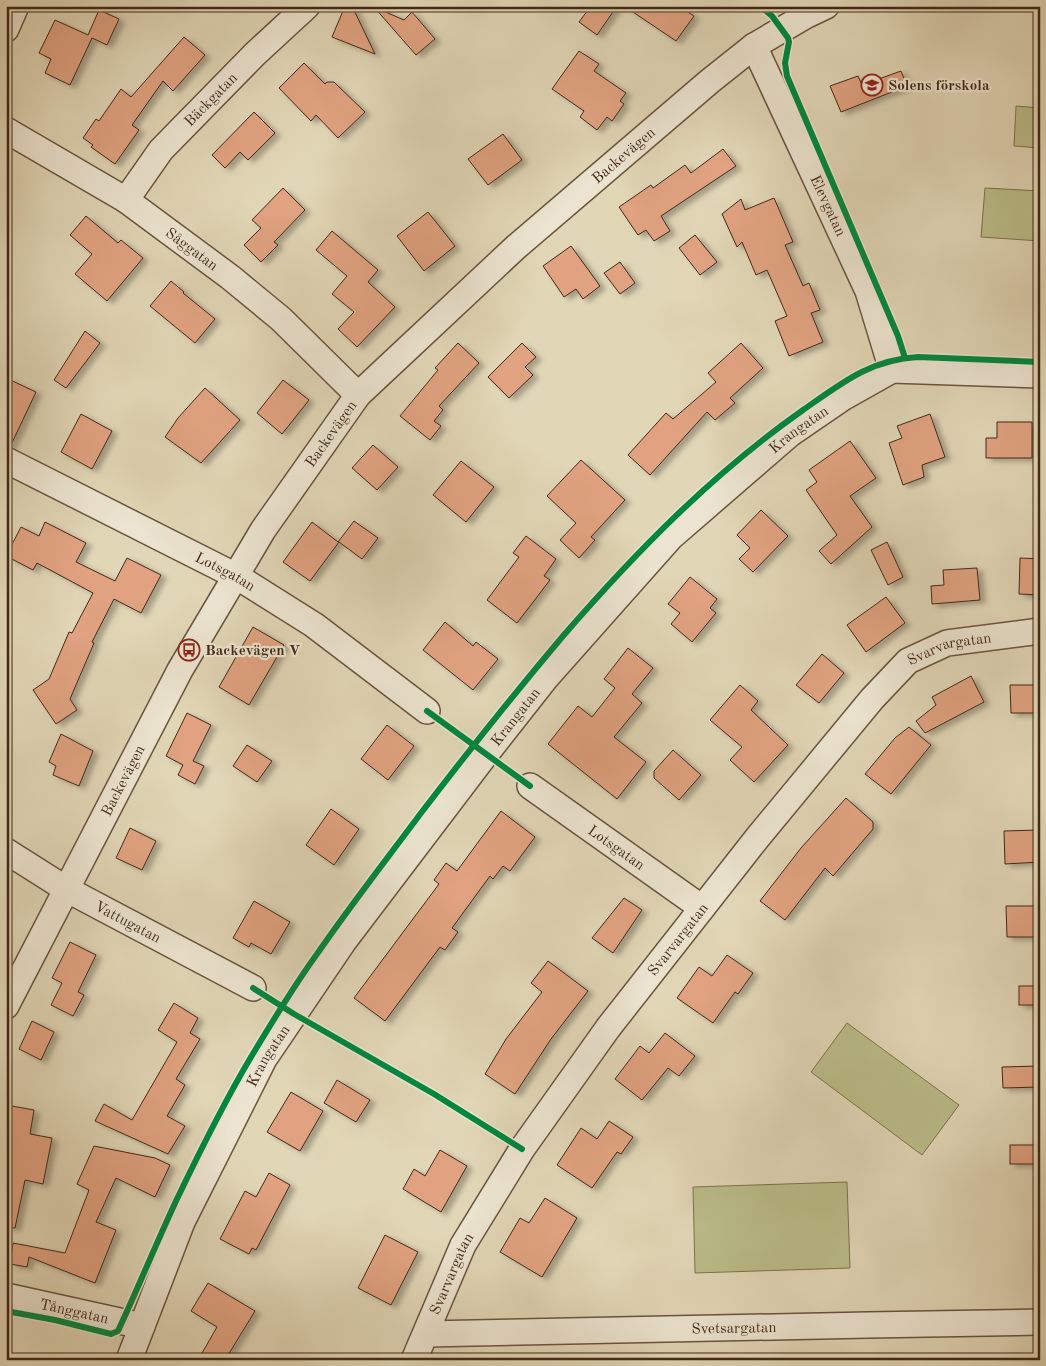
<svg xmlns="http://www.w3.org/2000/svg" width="1046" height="1366" viewBox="0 0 1046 1366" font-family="'Old Standard TT',serif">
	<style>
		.green { fill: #babc88; stroke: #7e724f }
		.building { fill: #e0a280; stroke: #422816; filter: url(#shadow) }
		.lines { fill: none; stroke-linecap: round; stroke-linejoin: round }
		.minor-casing { stroke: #6a543e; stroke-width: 28 }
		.minor { stroke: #ece4d0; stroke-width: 25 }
		.cycleway-casing { stroke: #ece4d0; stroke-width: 9 }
		.cycleway { stroke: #00873e; stroke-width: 6 }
		.labels { text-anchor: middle; stroke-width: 4.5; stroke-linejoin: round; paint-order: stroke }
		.poi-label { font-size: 15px; font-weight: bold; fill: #422816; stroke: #ece4d0; text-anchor: start }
		.street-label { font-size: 15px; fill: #422816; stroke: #ece4d0 }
	</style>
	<defs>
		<filter id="shadow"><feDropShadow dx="5.5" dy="3" stdDeviation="2.5" flood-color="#0004"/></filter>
	</defs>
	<rect width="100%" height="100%" fill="#e1d6b6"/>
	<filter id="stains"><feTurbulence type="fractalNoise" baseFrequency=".004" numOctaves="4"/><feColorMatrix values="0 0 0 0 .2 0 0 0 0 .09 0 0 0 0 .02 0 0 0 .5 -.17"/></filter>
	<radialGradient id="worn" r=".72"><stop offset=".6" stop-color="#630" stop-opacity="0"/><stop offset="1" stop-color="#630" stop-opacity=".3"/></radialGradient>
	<g class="green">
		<path d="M1016 106 1040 108V148L1014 146Z"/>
		<path d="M985 188 1040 191V241L981 237Z"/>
		<path d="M847 1023 959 1105 922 1155 811 1072Z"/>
		<path d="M847 1182 850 1268 695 1273 693 1187Z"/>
	</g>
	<g class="building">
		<path d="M345 6H352L375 54 332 37Z"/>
		<path d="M591 6H617L597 35 579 22Z"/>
		<path d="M624 6H679L694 16 676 41Z"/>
		<path d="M374 7 404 20 412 12 435 39 416 55Z"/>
		<path d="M99 10 119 19 107 45 92 38 70 85 45 73 51 59 39 53 55 20 88 35Z"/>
		<path d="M184 37 205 55 173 91 163 81 132 125 139 130 115 164 91 147 93 145 83 138 96 119 99 121 121 89 131 97Z"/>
		<path d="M579 51 599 64 594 71 626 93 620 101 624 104 612 121 607 117 597 130 580 117 584 111 552 89Z"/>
		<path d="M304 63 325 84 327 82H334L365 112 338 138 316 115 311 121 279 88Z"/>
		<path d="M901 71 907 86 841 112 830 86 858 76 862 85Z"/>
		<path d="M254 112 275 133 248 160 240 152 225 168 212 155Z"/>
		<path d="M503 134 522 160 488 185 468 159Z"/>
		<path d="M723 149 736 166 661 216 670 231 654 241 646 230 638 235 619 207 651 185 653 188 685 165 691 173Z"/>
		<path d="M283 188 305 210 274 242 278 245 261 262 244 245 261 228 252 220Z"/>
		<path d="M774 198 793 242 785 245 803 286 809 283 820 310 811 313 823 342 789 356 775 321 787 316 767 270 756 275 742 242 737 247 722 214 741 199 745 210Z"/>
		<path d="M428 212 455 246 424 271 397 236Z"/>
		<path d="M86 216 118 243 121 240 143 258 107 301 75 274 92 254 70 235Z"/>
		<path d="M332 231 378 270 368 282 395 307 357 347 338 329 354 312 332 294 347 276 316 250Z"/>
		<path d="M695 235 717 262 700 275 679 248Z"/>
		<path d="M571 246 600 286 583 299 576 289 564 297 543 266Z"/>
		<path d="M620 262 635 283 620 294 604 273Z"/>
		<path d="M171 281 184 292 183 293 215 319 195 343 150 306Z"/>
		<path d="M85 331 100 343 66 388 54 380Z"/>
		<path d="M458 343 479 363 439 406 443 410 434 421 441 426 430 440 400 416 438 370 435 368Z"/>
		<path d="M522 343 536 357 525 367 533 375 509 398 488 377Z"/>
		<path d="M741 343 763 368 730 398 735 403 715 420 707 412 650 475 628 455 666 413 673 419 716 382 708 373Z"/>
		<path d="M6 378 36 392 10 447 6 446Z"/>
		<path d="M283 380 309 400 282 434 257 413Z"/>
		<path d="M205 388 240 420 201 463 165 437 178 418Z"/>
		<path d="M81 414 112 431 92 469 61 452Z"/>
		<path d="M930 414 945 457 922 465 924 477 903 485 889 443 902 438 897 426Z"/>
		<path d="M997 422H1032V458H986V438H997Z"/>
		<path d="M850 441 876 478 850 496 872 527 831 564 819 551 837 535 806 490 817 482 809 470Z"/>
		<path d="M373 445 398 467 377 490 352 468Z"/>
		<path d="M581 460 625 500 591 537 595 540 579 558 560 540 576 523 547 496Z"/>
		<path d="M461 461 494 487 466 522 433 495Z"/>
		<path d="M761 510 788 536 753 572 739 559 750 548 737 535Z"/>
		<path d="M354 521 378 538 362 559 339 542 310 581 283 562 312 522 338 542Z"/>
		<path d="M45 522 86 543 76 562 115 581 127 558 161 575 141 613 114 599 92 642 94 643 70 699 77 710 56 724 33 690 49 679 69 632 72 633 93 593 37 563 33 570 6 556 21 527 39 536Z"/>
		<path d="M526 536 556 559 544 576 550 580 517 623 487 600 519 557 513 553Z"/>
		<path d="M887 542 903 577 888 585 871 550Z"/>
		<path d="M1020 558 1040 559V595L1019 594Z"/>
		<path d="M977 568 980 600 932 604 931 586 944 585 943 570Z"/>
		<path d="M690 577 717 599 710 608 716 613 692 642 671 624 680 613 668 604Z"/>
		<path d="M886 597 905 623 866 652 847 625Z"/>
		<path d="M445 622 473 646 476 642 498 659 473 690 423 650Z"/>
		<path d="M253 627 284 645 249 705 219 687Z"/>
		<path d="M628 648 653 668 632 694 642 703 614 737 646 762 617 799 548 744 578 706 592 717 615 688 604 679Z"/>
		<path d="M822 654 844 673 819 703 796 685Z"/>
		<path d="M971 676 984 702 925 733 916 721 936 705 932 697Z"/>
		<path d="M740 685 758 701 751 710 788 745 754 782 730 760 742 747 710 720Z"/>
		<path d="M1010 685H1040V713H1011Z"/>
		<path d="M187 713 211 725 193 761 204 766 195 784 178 775 183 765 166 756Z"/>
		<path d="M387 725 414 746 388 780 361 759Z"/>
		<path d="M909 727 931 745 891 794 865 774 895 738Z"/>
		<path d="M61 734 93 751 79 786 53 775 56 766 49 762Z"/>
		<path d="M247 745 272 761 257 782 233 766Z"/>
		<path d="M673 750 701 775 679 800 654 778V771Z"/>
		<path d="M846 798 873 822V829L833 876 825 868 785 920 760 901 801 848Z"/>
		<path d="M331 809 359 829 334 865 306 845Z"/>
		<path d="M501 811 535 837 510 871 503 866 493 879 490 876 452 928 458 932 445 950 440 947 385 1021 354 998 439 884 434 880 446 863 457 871Z"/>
		<path d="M130 828 156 841 142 870 116 858Z"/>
		<path d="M1040 830V862L1005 864 1004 831Z"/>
		<path d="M624 898 642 910 613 953 592 938Z"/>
		<path d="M254 901 290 922 271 954 251 943 249 947 233 938Z"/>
		<path d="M1006 906H1040V937H1007Z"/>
		<path d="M70 942 96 955 78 992 84 995 73 1016 51 1005 62 983 52 978Z"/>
		<path d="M727 955 753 973 738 994 735 992 713 1023 677 998 699 967 712 976Z"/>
		<path d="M548 961 588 991 551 1039 515 1094 485 1074 506 1039 542 992 531 983Z"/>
		<rect x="1019" y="986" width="21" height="19"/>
		<path d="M174 1003 198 1018 190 1033 200 1039 176 1079 185 1085 167 1116 185 1126 168 1154 95 1121 104 1104 132 1120 177 1042 158 1030Z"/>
		<path d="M32 1021 54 1032 41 1060 19 1049Z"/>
		<path d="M665 1033 695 1056 679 1076 668 1068 642 1100 615 1079 640 1046 649 1053Z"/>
		<path d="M1040 1066V1087L1003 1088 1002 1067Z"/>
		<path d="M337 1080 370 1100 356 1122 324 1103Z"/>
		<path d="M291 1092 323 1111 300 1151 267 1132Z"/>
		<path d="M6 1105 34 1110 30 1134 52 1138 43 1184 25 1180 15 1228 6 1227V1153L11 1130 6 1129Z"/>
		<path d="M609 1121 633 1137 621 1154 617 1152 592 1188 557 1165 581 1128 597 1139Z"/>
		<rect x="1010" y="1145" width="30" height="19"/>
		<path d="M94 1146 155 1158 170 1165 155 1197 116 1178 96 1222 116 1230 95 1283 29 1257 27 1267 10 1264 13 1243 65 1253 89 1190 77 1184Z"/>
		<path d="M440 1150 467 1166 441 1212 403 1189 414 1169 425 1176Z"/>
		<path d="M269 1173 290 1185 256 1250 252 1248 249 1254 220 1239 245 1191 256 1197Z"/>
		<path d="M545 1198 577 1218 542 1277 500 1252 520 1218 529 1223Z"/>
		<path d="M385 1235 418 1252 391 1305 358 1288Z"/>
		<path d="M208 1283 255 1311 225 1360H198L217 1327 191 1311Z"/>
	</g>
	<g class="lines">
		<g class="minor-casing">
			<g id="minor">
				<path d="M6 29 16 6"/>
				<path id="s1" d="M754 46 868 291 892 370"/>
				<path id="s2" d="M6 130 126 200 230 277 281 319 358 395"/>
				<path id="s3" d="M126 200 161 150 255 54 307 6"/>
				<path id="s4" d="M6 460 236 576 314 625 427 711"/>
				<path id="s5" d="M530 786 702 908"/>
				<path id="s6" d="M6 851 66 889 253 988"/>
				<path id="s7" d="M6 1006 180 670 263 530 358 395 516 247 710 81 754 46 807 15 826 6"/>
				<path id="s8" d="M6 1296 142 1326"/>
				<path id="s9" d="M426 1334 868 1325 1040 1322"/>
				<path id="s10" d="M129 1360 182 1222 264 1059 344 941 486 754 545 679 671 537 790 434 844 397 892 370 1040 375"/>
				<path id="s11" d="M414 1360 463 1245 522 1149 608 1028 758 837 872 699 908 661 947 643 1040 631"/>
			</g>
		</g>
		<use href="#minor" class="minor"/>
		<g class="cycleway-casing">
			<g id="cycleway">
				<path d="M760 6 772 16 788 38 789 42 785 63 787 76 898 336 905 358"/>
				<path d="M427 711 530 786"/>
				<path d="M253 988 294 1014 434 1094 522 1149"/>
				<path d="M6 1311 55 1320 111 1334 118 1331C138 1288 156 1244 176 1201 199 1153 223 1104 251 1057 272 1022 293 987 317 954 350 906 386 860 421 813 467 753 514 694 563 636 635 553 712 474 803 410 842 383 869 360 918 357L1040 362"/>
			</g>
		</g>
		<use href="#cycleway" class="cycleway"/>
	</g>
	<defs>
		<g id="school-ring" transform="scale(1.125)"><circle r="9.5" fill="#ece4d0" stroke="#8f2418" stroke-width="1.5"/><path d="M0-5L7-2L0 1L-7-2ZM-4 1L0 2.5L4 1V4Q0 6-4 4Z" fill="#8f2418"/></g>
		<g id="bus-ring" transform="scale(1.125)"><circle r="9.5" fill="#ece4d0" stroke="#8f2418" stroke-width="1.5"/><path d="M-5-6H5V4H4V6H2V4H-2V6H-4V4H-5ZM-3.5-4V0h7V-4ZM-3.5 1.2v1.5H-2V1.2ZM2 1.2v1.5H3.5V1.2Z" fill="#8f2418"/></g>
	</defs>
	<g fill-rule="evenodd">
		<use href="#school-ring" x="872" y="85"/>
		<use href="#bus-ring" x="189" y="650"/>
	</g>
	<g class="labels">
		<g class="poi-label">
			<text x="888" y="90">Solens förskola</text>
			<text x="205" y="655">Backevägen V</text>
		</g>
		<g class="street-label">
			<text dy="5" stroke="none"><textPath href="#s3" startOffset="132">Bäckgatan</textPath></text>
			<text dy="5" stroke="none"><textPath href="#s7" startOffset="1064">Backevägen</textPath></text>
			<text dy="5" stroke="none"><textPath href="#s1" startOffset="176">Elevgatan</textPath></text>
			<text dy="5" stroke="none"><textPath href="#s2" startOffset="221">Såggatan</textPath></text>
			<text dy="5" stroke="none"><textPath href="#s10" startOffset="1160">Krangatan</textPath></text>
			<text dy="5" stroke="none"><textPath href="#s7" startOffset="659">Backevägen</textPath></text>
			<text dy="5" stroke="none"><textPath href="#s4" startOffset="246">Lotsgatan</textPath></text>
			<text dy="5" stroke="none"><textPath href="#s11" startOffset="904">Svarvargatan</textPath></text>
			<text dy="5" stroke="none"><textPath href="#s10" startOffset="755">Krangatan</textPath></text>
			<text dy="5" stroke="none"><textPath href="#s7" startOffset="254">Backevägen</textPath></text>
			<text dy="5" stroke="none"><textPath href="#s5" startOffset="106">Lotsgatan</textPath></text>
			<text dy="5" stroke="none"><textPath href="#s6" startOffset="141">Vattugatan</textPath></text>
			<text dy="5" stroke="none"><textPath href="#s11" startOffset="499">Svarvargatan</textPath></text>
			<text dy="5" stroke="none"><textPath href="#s10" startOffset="335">Krangatan</textPath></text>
			<text dy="5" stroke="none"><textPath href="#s11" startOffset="94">Svarvargatan</textPath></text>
			<text dy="5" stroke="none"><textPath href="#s8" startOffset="70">Tånggatan</textPath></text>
			<text dy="5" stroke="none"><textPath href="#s9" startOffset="308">Svetsargatan</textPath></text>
		</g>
	</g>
	<rect width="1046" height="1366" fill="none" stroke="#e1d6b6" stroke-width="25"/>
	<rect x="8" y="8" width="1031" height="1351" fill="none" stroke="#422816" stroke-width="2.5"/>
	<rect x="12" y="12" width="1021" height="1341" fill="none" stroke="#422816"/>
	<rect width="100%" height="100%" filter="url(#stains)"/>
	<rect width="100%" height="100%" fill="url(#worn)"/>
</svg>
